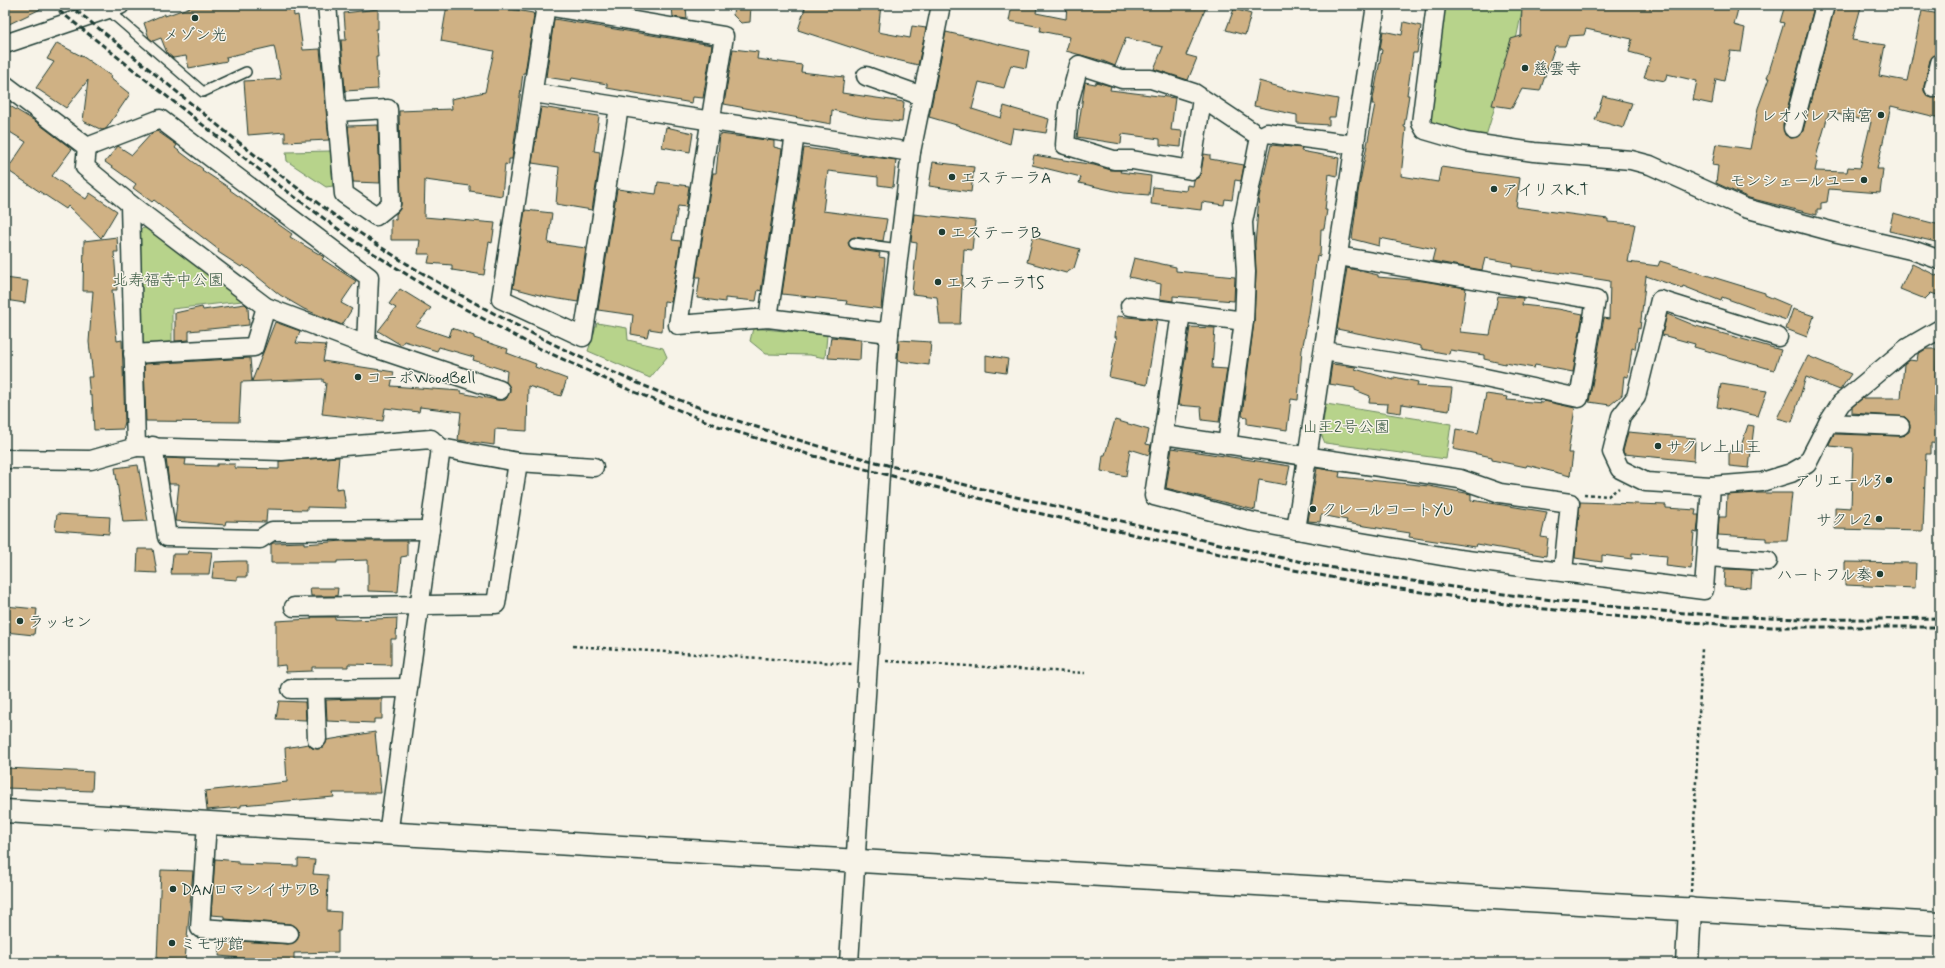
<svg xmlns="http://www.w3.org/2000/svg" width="1945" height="968" viewBox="0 0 1945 968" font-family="Mynerve,'Klee One',sans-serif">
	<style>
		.green { fill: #b7d38b; stroke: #6b8860 }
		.building { fill: #cfb184; stroke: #1f3d34; fill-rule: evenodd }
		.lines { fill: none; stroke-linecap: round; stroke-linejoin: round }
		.lane-casing { stroke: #1f3d34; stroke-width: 12 }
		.street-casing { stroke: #1f3d34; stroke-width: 21 }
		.secondary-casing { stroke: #1f3d34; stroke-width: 25 }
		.path { stroke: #1f3d34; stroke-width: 2.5; stroke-dasharray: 3 3; stroke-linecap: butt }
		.lane { stroke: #f7f3e8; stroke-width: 9 }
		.street { stroke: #f7f3e8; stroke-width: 18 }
		.secondary { stroke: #f7f3e8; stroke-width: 22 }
		.rail { stroke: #1f3d34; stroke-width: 3; stroke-dasharray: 6 3; stroke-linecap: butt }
		.poi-dot { fill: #1f3d34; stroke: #f7f3e8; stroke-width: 1.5 }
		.labels { text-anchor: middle; stroke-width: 3; stroke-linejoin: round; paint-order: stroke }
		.poi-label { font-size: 16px; fill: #1f3d34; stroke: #f7f3e8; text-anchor: start }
		.park-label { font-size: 16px; fill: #3d5b45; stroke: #f7f3e8 }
	</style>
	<rect width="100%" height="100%" fill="#f7f3e8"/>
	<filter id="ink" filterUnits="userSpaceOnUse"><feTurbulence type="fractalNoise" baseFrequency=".025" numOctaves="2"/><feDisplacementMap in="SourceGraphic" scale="8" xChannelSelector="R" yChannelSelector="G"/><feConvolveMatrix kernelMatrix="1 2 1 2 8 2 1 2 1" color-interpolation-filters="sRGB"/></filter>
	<g filter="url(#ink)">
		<g class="green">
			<path d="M1442 5H1523L1517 35 1485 139 1431 127 1427 118Z"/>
			<path d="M331 151 333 186 326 187 287 161 286 152Z"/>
			<path d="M149 227 242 296V301L172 309V343L148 347 140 341 136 230Z"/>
			<path d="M597 323 627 328 628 340 663 348 667 357 650 378 588 351Z"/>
			<path d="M753 328 827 335 825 358 810 355 766 354 750 341Z"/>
			<path d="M1326 404 1451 424 1446 459 1325 443 1321 434Z"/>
		</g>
		<g class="building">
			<path d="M5 5H49L5 26Z"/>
			<path d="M196 5H293L294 16 298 15 303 50 320 49 329 140 285 142V132L248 135 244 81 281 79 274 46 226 57 227 61 189 68 186 56 173 58 167 53 161 38 153 41 149 38 144 23 165 14V16Z"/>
			<path d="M447 5 498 7 533 13 534 16 525 73H523L512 159H509V165L505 164 502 196 470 191V186L425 180 424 217 495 223 492 243 489 242 484 275 452 270V265L428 263 430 254H418L420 240H391V219L396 220V214L400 209 401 204 399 111 452 109 451 99 485 92 494 51 441 41Z"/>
			<path d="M734 5H751L750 22 741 23 733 15Z"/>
			<path d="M806 5H881L878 32 910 38 912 26 926 28 918 65 871 54 798 30Z"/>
			<path d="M1012 5 1037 7 1036 13 1066 19 1067 5H1207L1186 55 1197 58 1188 80 1154 69 1163 47 1126 38 1115 66 1103 61 1066 51 1070 37 1040 31 1041 27 1009 21Z"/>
			<path d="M1522 5H1739L1734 25 1745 28 1741 52 1730 51 1724 81 1716 79 1712 104 1693 100 1697 81 1667 74 1665 81 1644 77 1651 58 1629 52 1632 39 1586 29 1584 35 1569 36 1565 46H1555L1540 91 1522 89 1512 108 1492 105 1511 39 1521 36Z"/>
			<path d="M1785 5 1814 7 1783 125 1785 135 1791 138 1800 136 1803 131 1835 5H1853L1861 7 1852 40 1885 45 1879 76 1907 81 1922 11 1940 14 1937 44H1940V53L1933 56 1930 60 1924 86V91L1927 96 1932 98 1940 96V118L1891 106 1877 169H1883L1880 193 1829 189 1827 202 1821 203V209H1817V215L1749 198 1716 183 1718 166 1712 165 1716 144 1750 149 1758 108 1769 78H1767L1784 23 1780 22ZM1829 112 1871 122 1860 168 1848 167 1847 172 1815 171 1818 157H1816Z"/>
			<path d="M686 6 687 19 673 17 672 7Z"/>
			<path d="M378 9V29H376L378 57H376L378 89 345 91 341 40H346L344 13Z"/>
			<path d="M1234 9 1251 14 1245 35 1226 30Z"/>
			<path d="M554 19 712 45 703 98 693 97 692 103 607 88V84L572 78 571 81 546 77Z"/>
			<path d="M1404 22 1421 26 1417 53H1413L1407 95H1409L1404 127 1406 128 1401 176 1438 182 1441 167 1520 178 1516 207 1608 219V222L1635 224 1628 262 1658 266 1660 261 1765 293V295L1791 306 1786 320 1722 297 1721 301 1683 286 1682 288 1646 276 1640 329 1638 328 1635 349 1632 348 1628 377 1624 376 1622 395 1610 405 1589 402 1604 318 1609 319 1610 281 1512 266V263L1485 258 1482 270 1432 261 1435 249 1380 238 1379 246 1352 239 1358 192 1375 104H1372L1382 50 1380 49 1383 31 1402 35Z"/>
			<path d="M946 32 1029 51 1026 68 1011 65 1004 88 979 82 972 109 1001 118 1004 106 1049 119 1046 133 1013 128 1010 144 960 127V126L929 117Z"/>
			<path d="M57 43 85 58 111 76 110 78 130 94 106 129 102 130 83 121 88 80 66 108 36 88 54 62 47 59Z"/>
			<path d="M733 49 758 52 757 59 802 65 801 72 844 77 842 93 904 102 902 122 871 119 832 110 831 124 724 104Z"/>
			<path d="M1259 81 1283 88V89L1338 99 1335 117H1329V125L1297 123V115L1254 106Z"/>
			<path d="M1085 82 1095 84 1096 82 1111 86 1110 90 1175 98 1171 130 1182 131 1181 147 1160 145V139L1122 134 1121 144 1077 137Z"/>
			<path d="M1603 96 1632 103 1623 128 1595 120Z"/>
			<path d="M5 103 35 121 72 149 52 176 86 199 90 193 117 211 101 238 68 206 66 209 7 170 26 142 5 129Z"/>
			<path d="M541 107 599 116 594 151 600 152 599 167 592 210 556 204 559 167 532 163Z"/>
			<path d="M378 125 380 183 353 182 348 126Z"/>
			<path d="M666 127 693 133 690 152 662 147Z"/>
			<path d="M157 131 177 145 175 148 203 169 202 170 231 189 230 190 292 234 290 237 324 257 322 259 356 281 341 303 352 309 342 325 304 309 280 295 243 265 241 267 218 252 219 250 154 200 152 202 133 188 136 184 105 162 118 146 132 155 152 133Z"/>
			<path d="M720 134 774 141V147L782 149 761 291 758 290 756 301 725 298V302L697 298 700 277H696L713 173H716Z"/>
			<path d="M1271 145 1302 148 1301 151 1339 158 1337 176 1329 174 1325 210H1327L1324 229H1321L1320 256 1317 255 1309 314 1302 350 1298 400 1291 399 1287 430 1247 424V417L1242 416 1254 322 1256 272 1255 245 1259 197Z"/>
			<path d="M804 148 896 160 893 187 878 185V177L828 171 823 211 887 219 883 241 854 237 850 239 848 243 850 247 853 249 880 253 879 257 885 258 881 309 846 304 847 301 782 294Z"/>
			<path d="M1204 154 1210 155V159L1244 165 1241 181 1235 180 1232 200 1225 199 1224 205 1202 202 1201 210 1151 204 1153 187 1186 191 1187 185 1193 186 1194 180 1199 177 1201 172Z"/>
			<path d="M1034 155 1094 165 1111 170H1121L1120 172 1151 176 1149 195 1124 193 1079 183 1081 177 1032 165Z"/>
			<path d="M933 162 974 167 971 192 929 186Z"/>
			<path d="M658 182 689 186 686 207 678 206 672 240 681 241 671 302 664 301 662 331 649 329 647 337 631 334 633 315 598 310 617 189 656 194Z"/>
			<path d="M525 210 552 213 548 243 586 248 578 302 547 297 513 288Z"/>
			<path d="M1893 213 1940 225V243L1889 231Z"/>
			<path d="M914 214 975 221 972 250 964 249 960 324H940L937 297 912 294 917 243 911 242Z"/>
			<path d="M117 237 118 252H114L117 290H112L117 341 122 340 125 422 123 429 94 430 92 396H90L88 377H93L89 342 93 291H83L84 241Z"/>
			<path d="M1033 237 1080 249 1074 268 1066 273 1027 262Z"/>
			<path d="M1134 258 1176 267V271L1235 277 1234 301 1173 296V301L1160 299 1161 284 1129 277Z"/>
			<path d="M1912 264 1940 277V296L1931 293 1925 299 1900 289Z"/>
			<path d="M1347 268 1378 275V277L1423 281 1466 288 1460 332 1490 335 1498 296 1523 298 1522 305 1558 309 1583 314 1573 372 1535 365 1534 368 1505 363V364L1484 359V355L1450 350 1449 354 1421 349V346L1337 329Z"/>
			<path d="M5 278 28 281 25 303 5 300Z"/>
			<path d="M400 289 431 308 416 326 449 337 452 328 474 336V338L508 349 507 353 536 364 535 367 567 379 561 396 528 386 527 431 495 429 494 445 458 440 461 412 420 407 419 412 385 408 383 421 322 414 326 383 323 382V379L241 382 239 422 146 421 144 364 250 358 252 381 275 322 300 331 296 343 326 345 323 361 394 372 391 386 461 391V393L497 400H505L507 398 510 388 506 382 507 371 473 360 474 357 439 347 437 351 404 341 401 345 378 331 396 308 389 304Z"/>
			<path d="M245 304 248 307 249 325 189 331V340L175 341V313L202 307 203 310Z"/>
			<path d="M1793 309 1814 316 1807 337 1786 329Z"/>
			<path d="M1667 314 1696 326 1781 350 1774 370 1694 347 1695 344 1662 335Z"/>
			<path d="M1117 316 1157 320 1147 385 1109 377 1117 337H1115Z"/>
			<path d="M1190 327 1215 328 1212 368 1227 369 1219 422 1202 420 1201 407 1178 405Z"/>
			<path d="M831 337 861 340 860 360 828 358Z"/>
			<path d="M899 340 931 342 929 365 898 361Z"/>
			<path d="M1926 349H1937L1934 417 1940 418V444L1931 443V454H1926L1923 531 1835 529V507L1851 508 1853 448 1829 446V444L1834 434 1900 436 1909 432 1910 426 1909 421 1905 417 1852 413V407L1863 398H1901L1904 364 1909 360 1917 361 1918 354Z"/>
			<path d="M986 355 1008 359 1006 373 986 370Z"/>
			<path d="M1808 356 1851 374 1840 390 1806 377 1792 422 1777 418Z"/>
			<path d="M1332 364 1356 367 1355 369 1394 380V377L1418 382 1417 386 1452 388 1449 411 1402 404 1401 413 1387 411 1388 404 1369 403 1370 396 1355 390V388L1329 384Z"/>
			<path d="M1721 384 1767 391 1758 416 1717 407Z"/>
			<path d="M1486 394 1508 397 1507 400 1543 403 1544 401 1575 408 1568 453H1573L1570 476 1527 465 1526 467 1492 460V457L1453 449 1456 429 1478 433Z"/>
			<path d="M1115 420 1149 430 1146 444 1151 445 1149 455 1130 449 1126 476 1101 471 1103 455H1105Z"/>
			<path d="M1748 425 1754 426 1749 468 1729 466V451L1739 452Z"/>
			<path d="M1628 432 1695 438 1694 461 1624 454 1623 451Z"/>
			<path d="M1172 448 1290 466 1286 485 1259 480 1255 510 1166 488Z"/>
			<path d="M339 457 336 489 343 488 346 508 307 507V510L267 509 266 522 226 521 225 525 175 521 179 484H169L166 458 186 459 185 465 217 466V464H235V468L279 469V461Z"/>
			<path d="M138 465 148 521 123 522 115 468Z"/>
			<path d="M1317 468 1340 472 1339 477 1429 486 1471 494V500L1547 512 1541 537 1548 538 1546 556 1476 544 1475 547 1409 537 1410 533 1346 523 1347 520 1321 515 1320 522 1308 521Z"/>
			<path d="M1757 493H1792L1787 541H1766V538L1718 535 1719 517H1726L1727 495Z"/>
			<path d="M1580 502 1666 505V508L1696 510 1695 515H1699L1697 533 1694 532 1691 569 1666 566 1667 556 1632 553V559L1602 555V562L1575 558Z"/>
			<path d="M57 514 110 517 109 534 55 530Z"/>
			<path d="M343 541H407V556L401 557 398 592 368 591V560L337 561V563H271V544L273 543 304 542V544Z"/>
			<path d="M138 549H153L157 573 137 572Z"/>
			<path d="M189 551 212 552 209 574H171L173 554H188Z"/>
			<path d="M238 561H247V577H237V580L212 578 214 562Z"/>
			<path d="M1845 562 1916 563 1915 588 1845 585Z"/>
			<path d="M1725 569 1752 570 1751 588 1724 586Z"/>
			<path d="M310 588H338L337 596H311Z"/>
			<path d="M5 606 37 609 34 635 5 632Z"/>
			<path d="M311 617H335V619L354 620 397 618 396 639H391V665L348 664V667H312V671L286 672 285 665 276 666V621L311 619Z"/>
			<path d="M354 699H382V719H374V723L327 721 326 700Z"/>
			<path d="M279 701 305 702 306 720 276 719Z"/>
			<path d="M375 732 381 793H333L334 797 241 805V807L207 810 205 791 287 782 285 748 308 744 312 748 318 749 323 748 327 740Z"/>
			<path d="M5 768 93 772 92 791 5 788Z"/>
			<path d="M215 859 238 861V864L298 866V859L315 860 313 874 328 875 327 911 341 912 340 931H338V952L294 953V963H263V960L219 956 221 940 288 944 297 940 299 934 298 929 290 924 224 919V916L211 915Z"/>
			<path d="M161 870 193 871 185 961 157 959Z"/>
		</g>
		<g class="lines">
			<g class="lane-casing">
				<g id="lane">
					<path d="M107 9 203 92 246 72"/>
					<path d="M854 243 899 249"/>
				</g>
			</g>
			<g class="street-casing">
				<g id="street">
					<path d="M327 5 344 194 376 216 391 204 388 109 337 112"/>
					<path d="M546 5 501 299 583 337 619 107"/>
					<path d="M1436 5 1421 123 1425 130 1466 142 1534 152 1631 160 1650 165 1745 208 1838 233 1915 251 1940 260"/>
					<path d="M546 6 724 36 678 325 768 318 889 333"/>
					<path d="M5 44 120 5"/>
					<path d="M866 76 922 96"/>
					<path d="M5 85 87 147 160 119 369 277 366 345"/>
					<path d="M1934 88 1940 63"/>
					<path d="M533 93 911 152"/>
					<path d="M1202 99 1191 170 1132 160H1114L1065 145 1068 106 1079 65 1122 79H1151L1194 93 1260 137"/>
					<path d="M1793 128 1825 5"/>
					<path d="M87 147 85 167 130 204 266 307 366 345 500 390"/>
					<path d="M130 204 136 447 282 451 431 439 441 448 518 462 594 467"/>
					<path d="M1130 306 1244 321"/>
					<path d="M1181 313 1154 496 1250 521 1355 541 1459 559 1704 590 1711 486"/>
					<path d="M768 318 795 134"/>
					<path d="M1778 337 1660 300 1636 397 1621 416 1612 452 1620 469 1646 482 1711 486 1762 482 1791 473 1807 464 1828 423 1841 403 1907 348 1940 329"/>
					<path d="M1324 351 1471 375 1579 398 1596 300 1338 256"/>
					<path d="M133 354 254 347 266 307"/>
					<path d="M1828 423 1900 426"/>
					<path d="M1164 435 1460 479 1500 493 1570 503 1563 571"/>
					<path d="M1227 445 1244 321 1246 272 1243 222 1260 137 1267 133 1355 145"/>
					<path d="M153 446 167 537 260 539 272 531 430 530"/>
					<path d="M5 459 91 460 136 447"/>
					<path d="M1296 530 1376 5"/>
					<path d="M1707 557 1768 561"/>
					<path d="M294 607 496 604 518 462"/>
					<path d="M291 689 408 688"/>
					<path d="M315 689 317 739"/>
					<path d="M207 823 200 928 289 934"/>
					<path d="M388 835 441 448"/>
					<path d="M849 963 889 333 911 152 941 5"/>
				</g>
			</g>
			<g class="secondary-casing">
				<g id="secondary">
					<path d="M5 811 1940 924"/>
					<path d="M1687 963 1690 909"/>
				</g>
			</g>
			<g class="path">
				<path d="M1584 494 1608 496 1619 488"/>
				<path d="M573 646 852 664"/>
				<path d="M886 661 1085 673"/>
				<path d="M1691 892 1702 648"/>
			</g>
			<use href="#lane" class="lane"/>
			<use href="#street" class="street"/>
			<use href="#secondary" class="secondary"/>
			<g class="rail">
				<path d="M52 5 276 183 357 243 441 296 530 344 625 388 718 426 814 456 1029 511 1273 566 1372 585 1526 607 1652 620 1772 627H1940"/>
				<path d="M69 5C194 102 311 212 450 289 536 338 632 385 726 417 851 459 979 489 1108 518 1196 538 1285 561 1375 575 1503 596 1638 612 1768 618 1825 620 1883 619 1940 618"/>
			</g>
		</g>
	</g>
	<g class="poi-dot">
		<circle cx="195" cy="18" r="4"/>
		<circle cx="1525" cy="68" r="4"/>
		<circle cx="1881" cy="115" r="4"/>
		<circle cx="952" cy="177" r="4"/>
		<circle cx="1864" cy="180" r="4"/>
		<circle cx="1494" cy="189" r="4"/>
		<circle cx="942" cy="232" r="4"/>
		<circle cx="938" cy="282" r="4"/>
		<circle cx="358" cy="377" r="4"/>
		<circle cx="1658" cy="446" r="4"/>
		<circle cx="1889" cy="480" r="4"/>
		<circle cx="1313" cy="509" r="4"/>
		<circle cx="1879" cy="519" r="4"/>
		<circle cx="1880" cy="574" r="4"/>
		<circle cx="20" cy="621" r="4"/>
		<circle cx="173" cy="889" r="4"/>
		<circle cx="172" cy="943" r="4"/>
	</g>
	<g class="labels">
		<g class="poi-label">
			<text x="195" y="40" text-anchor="middle">メゾン光</text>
			<text x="1533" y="74">慈雲寺</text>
			<text x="1873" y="121" text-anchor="end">レオパレス南宮</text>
			<text x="960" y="183">エステーラA</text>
			<text x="1856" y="186" text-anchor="end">モンシェールユー</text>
			<text x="1502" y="195">アイリスK.T</text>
			<text x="950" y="238">エステーラB</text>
			<text x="946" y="288">エステーラTS</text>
			<text x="366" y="383">コーポWoodBell</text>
			<text x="1666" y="452">サクレ上山王</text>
			<text x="1881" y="486" text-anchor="end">アリエール3</text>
			<text x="1321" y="515">クレールコートYU</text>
			<text x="1871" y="525" text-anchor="end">サクレ2</text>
			<text x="1872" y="580" text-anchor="end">ハートフル奏</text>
			<text x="28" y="627">ラッセン</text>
			<text x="181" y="895">DANロマンイサワB</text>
			<text x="180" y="949">ミモザ館</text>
		</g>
		<g class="park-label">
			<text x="168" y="285">北寿福寺中公園</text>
			<text x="1346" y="432">山王2号公園</text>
		</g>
	</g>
	<rect width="1945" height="968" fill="none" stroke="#f7f3e8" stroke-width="20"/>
	<rect x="10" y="10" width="1925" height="948" fill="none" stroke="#1f3d34" stroke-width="1.5" filter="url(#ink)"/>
</svg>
